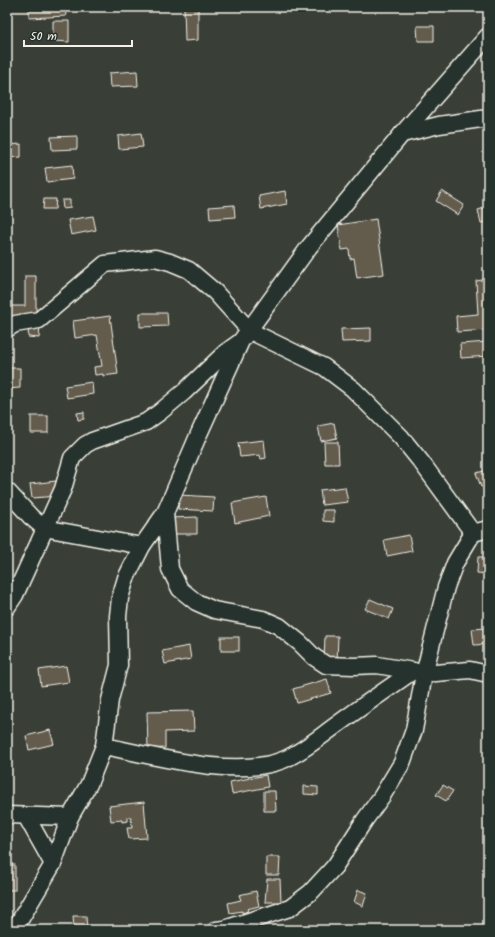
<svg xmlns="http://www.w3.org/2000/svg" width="495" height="937" viewBox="0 0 495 937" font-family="Kalam,sans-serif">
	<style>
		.building { fill: #645c4e; stroke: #f4f1e8 }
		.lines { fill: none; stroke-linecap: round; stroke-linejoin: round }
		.street-casing { stroke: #f4f1e8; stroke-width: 19 }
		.street { stroke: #26332d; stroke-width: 16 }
	</style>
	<rect width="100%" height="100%" fill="#393f37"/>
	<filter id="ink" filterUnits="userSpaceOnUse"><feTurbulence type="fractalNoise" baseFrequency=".025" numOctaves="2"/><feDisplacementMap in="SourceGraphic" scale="8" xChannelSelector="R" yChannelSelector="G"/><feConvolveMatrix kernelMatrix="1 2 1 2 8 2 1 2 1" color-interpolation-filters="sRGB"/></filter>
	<g filter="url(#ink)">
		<g class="building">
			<path d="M29 7H65L66 16 29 18Z"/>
			<path d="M105 7H131V9L105 10Z"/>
			<path d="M184 7H198V40L185 41Z"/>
			<path d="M53 21H69V42L53 41Z"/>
			<path d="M417 26H434V41H418Z"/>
			<path d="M137 71 138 86 110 87 109 73Z"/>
			<path d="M141 133 143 147 119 149 118 136Z"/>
			<path d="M77 136V149L52 150 51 137Z"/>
			<path d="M21 144V157L7 158V145Z"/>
			<path d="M72 165 73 179 47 182 45 168Z"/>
			<path d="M285 191 287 204 261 209 259 196Z"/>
			<path d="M442 191 464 205 458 215 436 201Z"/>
			<path d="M44 199H56L55 209H43Z"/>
			<path d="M62 200H70V208L63 209Z"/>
			<path d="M234 205 235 217 210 219 209 207Z"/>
			<path d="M488 207V222L481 223 478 210Z"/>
			<path d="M93 216 96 230 71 235 68 220Z"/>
			<path d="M376 219 384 274 357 278 354 258 350 259 349 249 342 250 338 225Z"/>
			<path d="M25 276H36V315L30 319H8V306H25Z"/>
			<path d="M488 279V330L457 332 456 316 478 314 476 281Z"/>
			<path d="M140 313H167L168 326 140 327Z"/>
			<path d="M110 316 118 374 103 376V374L95 375 94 367 102 366 97 335 75 338 73 321Z"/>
			<path d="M29 326 40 327 39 338 28 337Z"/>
			<path d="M371 328V341L342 342 341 329Z"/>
			<path d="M488 342V356L461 358 460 344Z"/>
			<path d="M7 368H20V388L7 389Z"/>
			<path d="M92 382 93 394 67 398 65 386Z"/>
			<path d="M84 412V419L78 420 77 413Z"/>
			<rect x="31" y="416" width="17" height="17"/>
			<path d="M334 423 337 438 321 441 318 426Z"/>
			<path d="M264 440 266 458 261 459 260 455 240 457 238 443Z"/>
			<path d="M324 442H338L339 464H325Z"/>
			<path d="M488 470V485L481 487 476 473Z"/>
			<path d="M56 481 58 496 32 498 30 484Z"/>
			<path d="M345 487 348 502 322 505 320 490Z"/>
			<path d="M179 495 214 497 213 511 178 509Z"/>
			<path d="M266 497 269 516 235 523 232 503Z"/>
			<path d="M323 510H334V522L323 521Z"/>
			<path d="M197 517V534H169V518Z"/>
			<path d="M409 535 412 551 387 556 384 540Z"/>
			<path d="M478 557H488V574L477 573Z"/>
			<path d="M370 599 393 609 389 619 365 609Z"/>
			<path d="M488 628V644L474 645 472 629Z"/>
			<path d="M325 636H338L337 662 324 661Z"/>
			<rect x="221" y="637" width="18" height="14"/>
			<path d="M189 646 191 659 165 664 162 651Z"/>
			<path d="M66 666 69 682 41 686 39 670Z"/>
			<path d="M327 679 331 693 297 703 293 689Z"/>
			<path d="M193 711 194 731 165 732V748L148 749 147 712Z"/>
			<path d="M50 730 54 744 29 750 26 736Z"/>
			<path d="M266 775 268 787 232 794 230 782Z"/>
			<path d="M443 785 453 791 446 801 436 795Z"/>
			<path d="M304 786 318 787V795L304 794Z"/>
			<path d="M264 791H275L276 811H264Z"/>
			<path d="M144 802 147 838 129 839 127 828H132L131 817H128V821L122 822V820L111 821 109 806Z"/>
			<path d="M266 857H280L279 875H266Z"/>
			<rect x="7" y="865" width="8" height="25"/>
			<path d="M267 879H280L281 902H265Z"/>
			<path d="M358 890 367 893 363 906 354 902Z"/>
			<path d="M256 891 259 906 247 909 248 911 242 913V911L230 913 228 903 241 900 239 895Z"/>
			<path d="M73 916H86L87 930H74Z"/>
		</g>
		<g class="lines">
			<g class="street-casing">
				<g id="street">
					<path d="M402 134 439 125 488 118"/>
					<path d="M7 329 15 324 39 320 105 264 155 258 170 262 189 270 215 292 250 331 324 367 353 389 401 437 422 463 473 533"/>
					<path d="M7 491 31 517 44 528 142 546"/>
					<path d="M165 513 170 569 180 589 196 602 214 610 263 619 279 626 300 643 314 657 326 665 354 666 377 665 413 671"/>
					<path d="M7 607 15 595 63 489 72 458 85 445 92 441 146 422 160 412 184 392 226 352 240 342"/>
					<path d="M104 746C154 756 235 779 283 760 300 753 316 740 331 729 358 709 386 690 413 671L424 674 470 670 488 674"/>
					<path d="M7 815 70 817"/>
					<path d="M26 816 53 864"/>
					<path d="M14 930 53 864 70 817 89 784 104 746 110 700 119 665 118 616 120 598 126 578 142 546 165 513 198 436 241 341 309 247 402 134 488 36"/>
					<path d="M216 930 224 929 290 908 311 892 335 866 364 821 382 796 402 763 414 730 424 674 446 587 455 563 473 533 488 529"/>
				</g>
			</g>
			<use href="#street" class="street"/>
		</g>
	</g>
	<rect width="495" height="937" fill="none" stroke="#26332d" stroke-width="24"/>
	<rect x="12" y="12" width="471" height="913" fill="none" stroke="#f4f1e8" stroke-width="1.5" filter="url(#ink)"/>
	<path d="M24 40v6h108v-6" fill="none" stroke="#f4f1e8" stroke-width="2"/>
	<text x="30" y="40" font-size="12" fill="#f4f1e8" stroke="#26332d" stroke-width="3" paint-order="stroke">50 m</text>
</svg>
